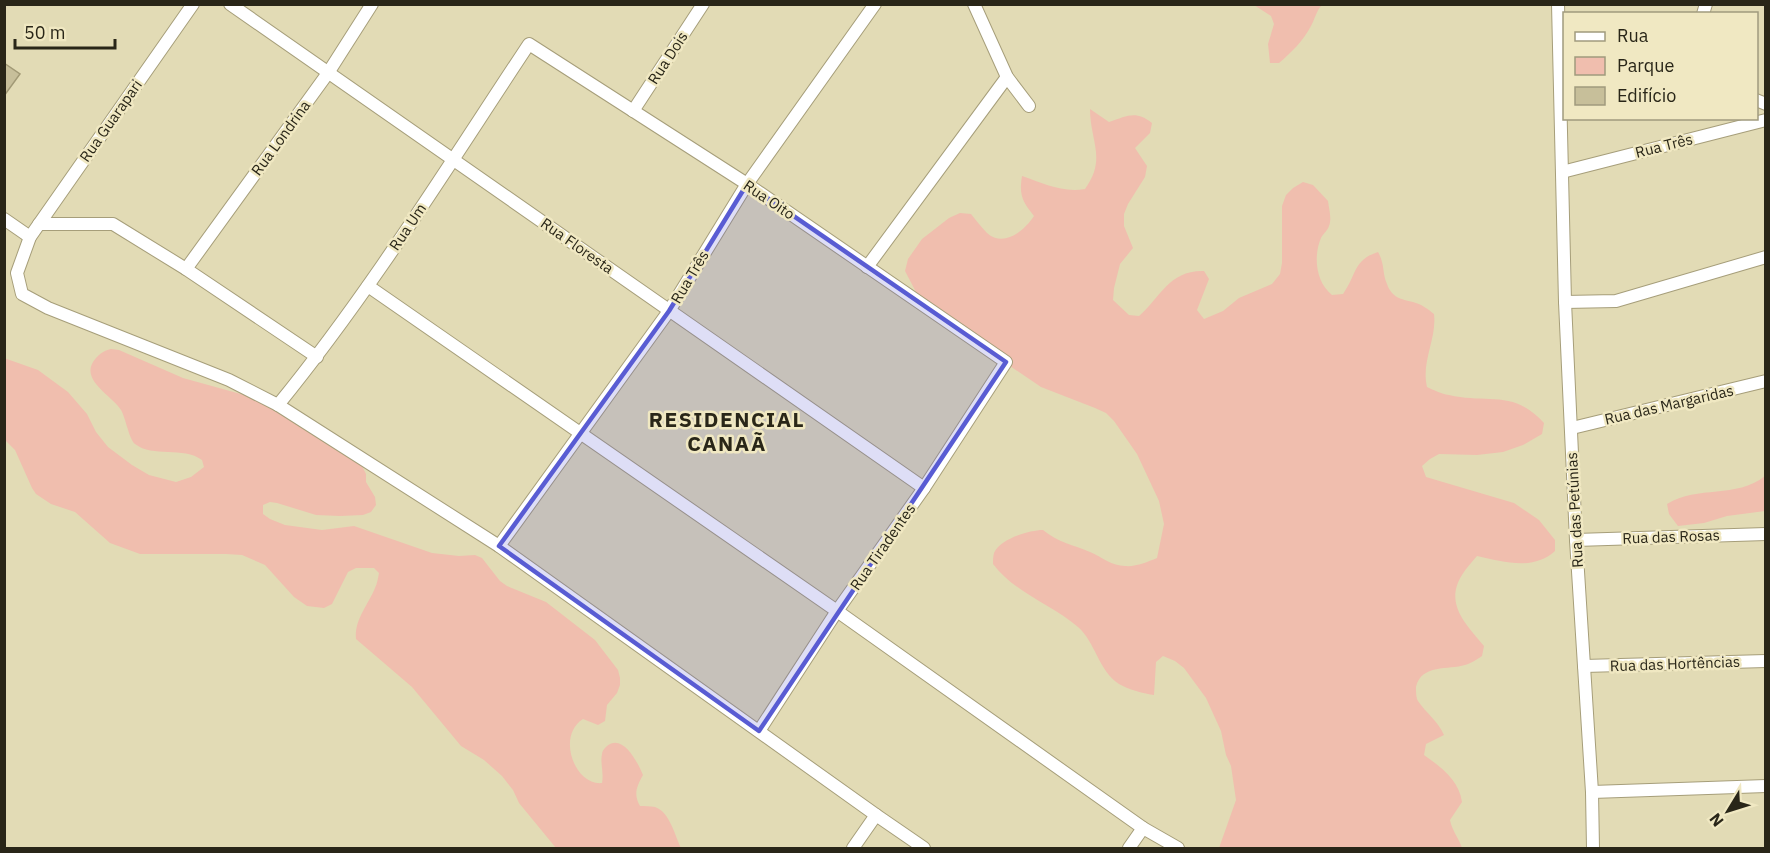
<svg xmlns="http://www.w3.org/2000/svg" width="1770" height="853" viewBox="0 0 1770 853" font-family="'IBM Plex Sans',sans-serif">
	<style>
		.green { fill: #f0beae }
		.building { fill: #c7bf9a; stroke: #a19975; stroke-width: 1.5 }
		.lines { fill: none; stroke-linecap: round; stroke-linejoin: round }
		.minor-casing { stroke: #a69e7a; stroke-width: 14 }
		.minor { stroke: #fff; stroke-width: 12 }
		.marked { fill: #595cd3; fill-opacity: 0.2; stroke: #595cd3; stroke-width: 4.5; stroke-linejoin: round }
		.labels { text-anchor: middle; stroke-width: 5; stroke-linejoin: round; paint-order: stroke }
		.street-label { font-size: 15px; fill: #292618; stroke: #f0e8c2 }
		.district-label { font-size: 21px; font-weight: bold; letter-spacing: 1.5px; fill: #292618; stroke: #f0e8c2 }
	</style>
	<rect width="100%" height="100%" fill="#e2dbb5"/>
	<g class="green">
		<path d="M1254 5H1322C1316 11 1315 19 1311 26 1303 41 1291 53 1279 63H1270L1268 44 1274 24 1271 16Z"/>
		<path d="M1090 109 1109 122C1127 116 1136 110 1152 123L1150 133 1135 148 1147 166 1145 177 1128 204 1124 214V226L1133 248 1120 264 1114 288 1113 300 1129 315 1139 316C1161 297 1169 270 1204 271L1209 279 1197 310 1204 319 1223 311 1239 298 1272 284 1280 274 1282 263V206L1286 195 1293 188 1303 182 1313 185 1328 201C1329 209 1332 219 1329 226 1328 230 1323 234 1321 238 1313 257 1316 282 1332 295L1343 294C1357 274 1353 260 1378 252 1385 264 1382 273 1387 284 1392 298 1401 299 1413 302 1421 304 1428 309 1434 314 1437 339 1421 361 1427 387 1434 390 1441 394 1449 395 1487 404 1514 389 1544 423L1542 434 1523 445 1503 452 1477 455 1439 454 1430 459 1422 466 1426 477 1514 503 1539 520 1555 540V551C1533 571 1504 562 1477 556 1472 562 1466 568 1462 575 1444 604 1466 624 1484 646L1482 656C1476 660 1472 663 1465 665 1449 670 1421 664 1416 687 1416 691 1416 698 1418 701 1426 713 1438 721 1444 735L1426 744 1424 755C1441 767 1459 780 1462 802L1450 820C1452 831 1459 838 1462 848H1219L1236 800 1231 766 1226 755 1221 731 1206 698 1184 668 1175 661 1163 656 1156 662 1154 695C1145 694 1127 689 1119 684 1098 670 1096 643 1078 627 1051 604 1015 593 993 564 993 560 993 557 994 553 1000 539 1029 530 1043 530 1057 542 1074 545 1090 552 1102 557 1112 566 1125 566 1136 567 1147 562 1157 558L1164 524 1159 501 1137 454 1114 421 1106 413 1095 408 1041 387 933 314 916 292 905 271 908 259 922 239 949 218 960 213 971 214C976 220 981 227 987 233 1004 248 1024 231 1034 216 1022 201 1019 195 1022 176 1043 183 1062 193 1085 189 1107 159 1090 141 1090 109Z"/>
		<path d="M111 349 119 350 183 378 273 403 357 456 366 474V482L375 497 376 505 371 512 363 515 340 516 316 515 277 503 270 502 263 505V514L270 519 285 525 322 530 354 526 432 553 459 556 475 555 482 558 500 581 507 586 546 602 595 640 618 670 620 678V685L617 693 607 705 605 721 598 725 583 719C556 736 575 786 602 783 604 773 600 763 602 754 602 751 604 749 607 746 623 733 638 763 643 775 637 786 633 794 640 806 644 806 650 806 655 807 670 812 675 836 681 848H556L519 803 513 790 502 776 484 760 461 746 412 687 356 639C354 620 368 605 375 588 377 584 378 578 379 573L374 568H356L348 572 332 604 324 608 307 606 294 597 265 565 242 555 226 554H140L110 543 75 512 51 504 36 494 32 488 15 450 5 440 4 358 38 370 68 392 87 414 96 432 108 447 132 465 149 475 176 482 191 477 204 467 202 460C183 446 153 458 135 444 129 439 126 419 121 410 112 395 77 379 96 358 101 353 103 351 111 349Z"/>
		<path d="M1765 476V511L1727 516 1704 523 1678 526 1669 514 1667 504C1698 485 1736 499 1765 476Z"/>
	</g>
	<path class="building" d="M4 63 20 74 4 96Z"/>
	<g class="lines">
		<g class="minor-casing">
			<g id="minor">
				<path d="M193 4 30 237 17 273 22 294 48 308 229 380 278 405 499 546 876 815 853 848"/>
				<path d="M230 4 924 488"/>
				<path d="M974 4 1007 77 1029 106"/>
				<path d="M1558 4 1565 302 1576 540 1592 792 1593 848"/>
				<path d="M1703 14 1706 4"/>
				<path d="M1756 100 1766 104"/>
				<path d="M633 111 703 4"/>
				<path d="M1562 172 1766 120"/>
				<path d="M4 219 30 237"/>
				<path d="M39 224H113L186 269 317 357"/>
				<path d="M867 267 1007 77"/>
				<path d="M186 269 328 73 372 4"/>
				<path d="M368 286 837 611 1143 828 1178 848"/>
				<path d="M1565 302 1616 301 1766 257"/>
				<path d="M278 405C371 291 448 166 529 44L747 184 1006 362 924 488 837 611 759 731"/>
				<path d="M1572 428 1766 381"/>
				<path d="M1576 540 1766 534"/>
				<path d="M499 546 669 311 747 184 875 4"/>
				<path d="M1584 666 1766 661"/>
				<path d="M1592 792 1766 786"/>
				<path d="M876 815 924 848"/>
				<path d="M1129 848 1143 828"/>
			</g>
		</g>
		<use href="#minor" class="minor"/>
	</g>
	<path class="marked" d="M747 184 1006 362 759 731 499 546 669 311Z"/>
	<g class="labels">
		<g class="street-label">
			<text transform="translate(668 58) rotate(-57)" y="5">Rua Dois</text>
			<text transform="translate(111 121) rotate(-55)" y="5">Rua Guarapari</text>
			<text transform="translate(281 138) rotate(-54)" y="5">Rua Londrina</text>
			<text transform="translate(1664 146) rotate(-14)" y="5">Rua Três</text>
			<text transform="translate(769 200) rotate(34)" y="5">Rua Oito</text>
			<text transform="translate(408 227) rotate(-56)" y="5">Rua Um</text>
			<text transform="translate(577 246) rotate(35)" y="5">Rua Floresta</text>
			<text transform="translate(690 277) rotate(-59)" y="5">Rua Três</text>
			<text transform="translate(1669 405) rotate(-13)" y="5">Rua das Margaridas</text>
			<text transform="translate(1575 510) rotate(-93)" y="5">Rua das Petúnias</text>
			<text transform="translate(1671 537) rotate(-2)" y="5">Rua das Rosas</text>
			<text transform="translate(883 547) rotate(-55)" y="5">Rua Tiradentes</text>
			<text transform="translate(1675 664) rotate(-2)" y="5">Rua das Hortências</text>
		</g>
		<g class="district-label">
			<text x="727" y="427">RESIDENCIAL<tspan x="727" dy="24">CANAÃ</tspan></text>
		</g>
	</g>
	<rect width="1770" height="853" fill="none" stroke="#292618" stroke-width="12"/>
	<rect x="1563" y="12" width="195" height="108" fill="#f0e8c2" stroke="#a09a7e" stroke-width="1.5"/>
	<rect x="1575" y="32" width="30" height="9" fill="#ffffff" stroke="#a09a7e" stroke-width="1.5"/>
	<text x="1617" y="42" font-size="18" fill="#292618">Rua</text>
	<rect x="1575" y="57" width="30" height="18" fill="#f0beae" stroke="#a09a7e" stroke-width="1.5"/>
	<text x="1617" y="72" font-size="18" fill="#292618">Parque</text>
	<rect x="1575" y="87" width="30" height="18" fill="#c7bf9a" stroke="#a09a7e" stroke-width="1.5"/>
	<text x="1617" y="102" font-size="18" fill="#292618">Edifício</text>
	<g transform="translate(1728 811) rotate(232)" stroke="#f0e8c2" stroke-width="4.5" paint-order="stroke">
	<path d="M0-4.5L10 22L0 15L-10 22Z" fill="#292618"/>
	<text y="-9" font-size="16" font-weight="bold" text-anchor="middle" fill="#292618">N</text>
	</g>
	<path d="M15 39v9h100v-9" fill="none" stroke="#292618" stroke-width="3"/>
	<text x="24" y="39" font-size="18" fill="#292618" stroke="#f0e8c2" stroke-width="4.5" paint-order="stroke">50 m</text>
</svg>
